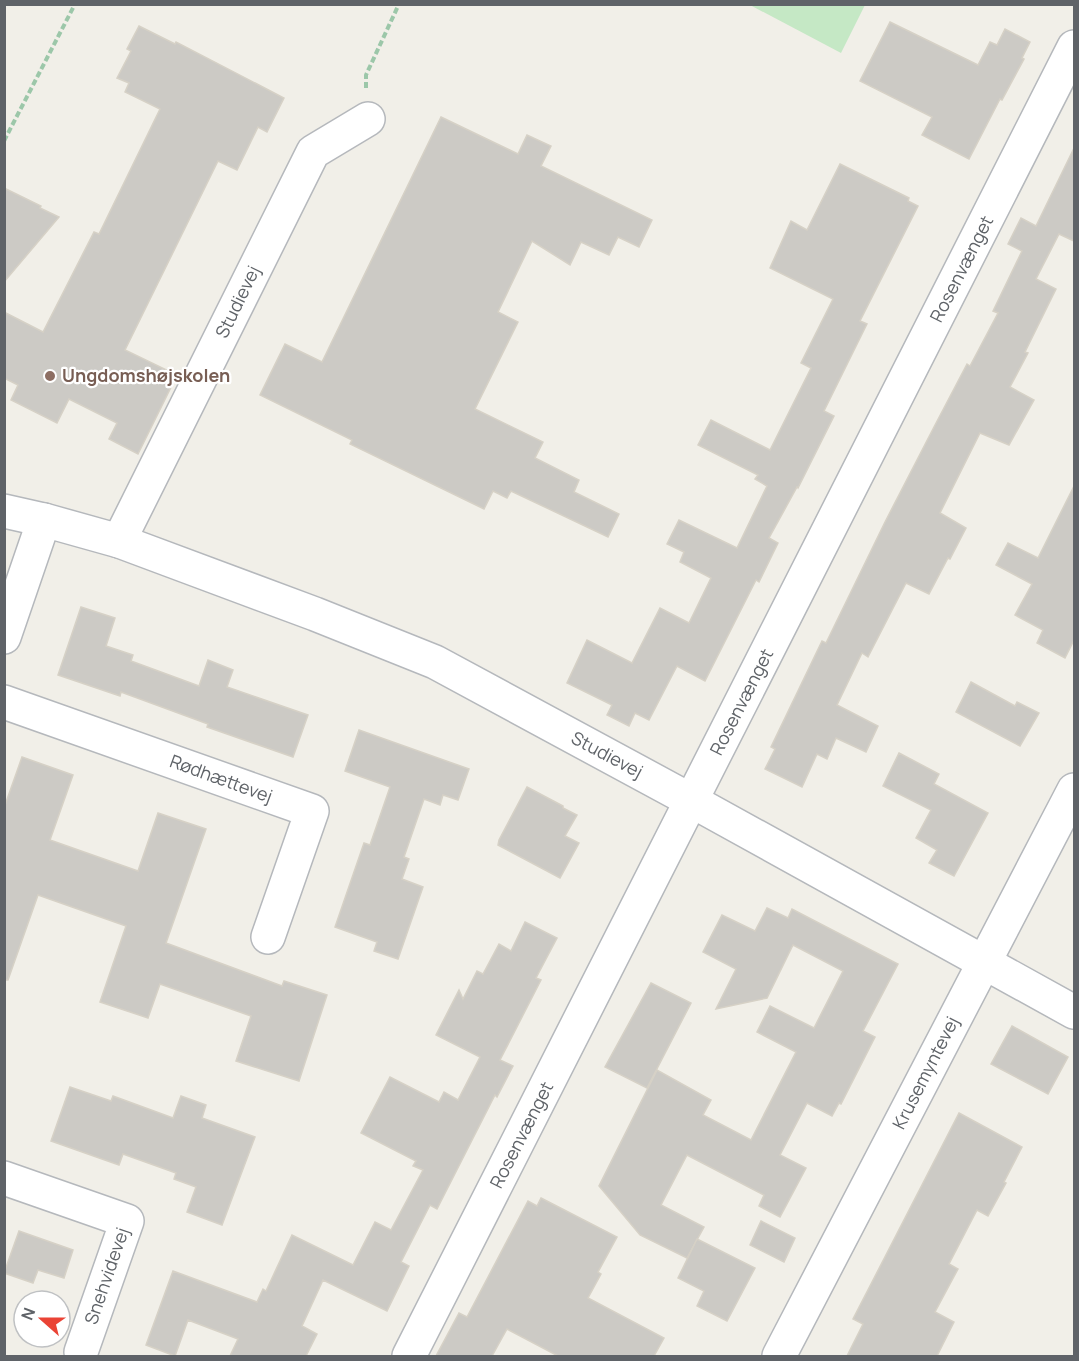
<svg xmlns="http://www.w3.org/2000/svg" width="1079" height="1361" viewBox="0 0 1079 1361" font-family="Manrope,sans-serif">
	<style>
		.green { fill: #c5e8c5 }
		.building { fill: #cccac5; stroke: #d6d1c6; stroke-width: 1.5 }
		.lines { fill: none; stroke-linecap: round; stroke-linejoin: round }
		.minor-casing { stroke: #b5b8bc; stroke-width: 36 }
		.path { stroke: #9cc7a9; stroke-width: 4; stroke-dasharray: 6 3; stroke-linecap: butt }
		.minor { stroke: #fff; stroke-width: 33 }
		.education-dot { fill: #8d6e63; stroke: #fff; stroke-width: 2 }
		.labels { text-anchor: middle; stroke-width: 4.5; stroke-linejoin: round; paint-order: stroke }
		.street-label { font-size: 18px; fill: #5f6368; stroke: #fff }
		.education-label { font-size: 18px; font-weight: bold; fill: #785e54; stroke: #fff; text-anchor: start }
	</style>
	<rect width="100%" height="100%" fill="#f1efe8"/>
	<path class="green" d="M750 5H865L841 53Z"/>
	<g class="building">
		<path d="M890 22 978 65 990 42 997 45 1005 29 1030 42 1022 58 1024 59 1002 100 1000 99 969 159 922 135 932 117 860 81Z"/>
		<path d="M139 26 175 44 176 42 284 98 267 132 258 127 237 170 218 161 125 350 177 375 138 454 109 439 117 423 69 399 57 423 11 400 18 385 4 378V312L43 332 94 232 99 234 160 109 125 92 129 83 117 78 131 51 127 49Z"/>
		<path d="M441 117 518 154 527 135 551 146 541 166 652 220 639 247 618 237 609 255 581 242 570 265 532 241 498 312 518 322 475 409 543 442 535 458 579 480 574 492 619 514 608 537 511 491 507 498 493 491 484 509 350 444 352 440 260 395 285 344 322 362Z"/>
		<path d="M1074 148V241L1059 234 1036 279 1056 289 1025 352 1028 353 1010 387 1034 400 1009 445 980 433 940 513 966 528 950 559 948 558 929 594 906 583 868 657 862 653 837 705 878 726 866 752 836 738 827 759 817 754 802 787 765 769 775 749 771 747 822 641 826 643 885 522 935 425 967 364 970 366 998 313 993 311 1022 251 1008 244 1021 218 1036 226Z"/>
		<path d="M840 164 909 198 908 201 918 206 860 321 867 324 824 411 834 416 798 488 797 487 769 538 778 543 759 582 756 580 705 681 677 666 649 720 635 713 629 726 607 715 612 705 567 683 587 640 632 663 660 608 689 623 711 578 680 562 684 552 667 544 679 520 737 548 767 486 755 479 758 475 698 445 711 420 770 450 811 368 801 363 833 299 770 268 791 221 807 230Z"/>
		<path d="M4 188 41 206 40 208 59 217 4 282Z"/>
		<path d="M1074 486V640L1065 658 1037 643 1043 630 1015 615 1032 584 996 565 1008 543 1038 558Z"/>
		<path d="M81 607 115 618 106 646 133 655 131 661 199 686 208 660 233 670 227 687 308 715 293 757 207 727 208 724 121 692 120 696 58 675Z"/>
		<path d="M971 682 1015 706 1017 702 1039 713 1020 746 956 712Z"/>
		<path d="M359 730 469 769 458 800 443 795 440 805 424 799 404 857 409 859 402 879 423 887 398 959 374 951 377 942 335 927 364 843 370 845 390 787 345 771Z"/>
		<path d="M899 753 939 774 934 784 988 813 954 876 929 863 937 850 916 838 931 810 883 786Z"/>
		<path d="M22 757 73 775 50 840 138 871 158 813 206 829 166 943 282 986 284 981 327 995 299 1081 236 1061 251 1016 160 984 148 1018 100 1002 126 926 38 895 8 980H4V808Z"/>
		<path d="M527 787 563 806V808L577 815 565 836 579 843 560 878 498 845 499 840Z"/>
		<path d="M767 908 788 918 792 909 898 964 863 1031 875 1037 841 1104 839 1103 832 1116 807 1103 780 1155 806 1168 780 1217 759 1206 764 1195 687 1155 661 1205 704 1227 687 1258 640 1235 599 1186 657 1070 711 1100 703 1115 751 1140 796 1052 757 1032 770 1006 814 1028 843 971 793 945 767 998 716 1009 736 969 703 952 722 915 755 931Z"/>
		<path d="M525 922 557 938 536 978 541 980 500 1060 513 1066 497 1097 495 1095 437 1209 430 1205 401 1262 409 1266 387 1311 323 1280 302 1326 317 1334 306 1356H230L238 1339 188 1320 175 1356 146 1345 173 1271 257 1302 263 1289 266 1291 292 1235 353 1265 375 1222 391 1230 423 1170 413 1166 416 1161 361 1133 390 1077 439 1102 444 1092 458 1100 480 1057 436 1035 459 990 463 999 477 971 483 974 499 944 511 951Z"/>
		<path d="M651 983 691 1003 647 1088 605 1067Z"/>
		<path d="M1012 1026 1068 1057 1048 1094 991 1064Z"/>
		<path d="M70 1087 111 1101 113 1096 173 1118 181 1096 206 1105 202 1118 255 1137 222 1225 187 1212 196 1187 174 1179 176 1173 123 1154 119 1165 51 1141Z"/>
		<path d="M959 1113 1022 1147 1004 1182 1006 1183 988 1216 977 1210 949 1264 958 1269 935 1312 954 1322 937 1356H847L863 1324 853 1319Z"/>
		<path d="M541 1198 617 1237 598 1272 601 1274 588 1298 664 1338 654 1356H558L507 1329 492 1356H436L459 1313 467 1317 528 1201 537 1206Z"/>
		<path d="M761 1221 795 1238 784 1262 750 1245Z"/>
		<path d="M19 1231 73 1250 64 1278 38 1270 33 1283 4 1273Z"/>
		<path d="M697 1239 755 1268 727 1321 697 1306 704 1291 678 1278Z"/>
	</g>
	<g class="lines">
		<g class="minor-casing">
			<g id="minor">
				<path d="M4 511 44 520 119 541 315 614 435 662 692 801 1074 1012"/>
				<path d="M119 541 313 152 368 119"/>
				<path d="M4 637 44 520"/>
				<path d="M4 702 312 811 268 937"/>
				<path d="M4 1178 127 1221 81 1352"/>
				<path d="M409 1356 1074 47"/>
				<path d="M779 1356 1074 790"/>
			</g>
		</g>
		<g class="path">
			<path d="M366 88V75L399 4"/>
			<path d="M4 141 75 4"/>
		</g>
		<use href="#minor" class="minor"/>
	</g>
	<circle class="education-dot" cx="50" cy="376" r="6"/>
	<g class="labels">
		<g class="street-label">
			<text transform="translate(962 269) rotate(-63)" y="6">Rosenvænget</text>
			<text transform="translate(238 302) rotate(-64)" y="6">Studievej</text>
			<text transform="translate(742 702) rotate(-63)" y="6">Rosenvænget</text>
			<text transform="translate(607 755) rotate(28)" y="6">Studievej</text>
			<text transform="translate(221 779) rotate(20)" y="6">Rødhættevej</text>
			<text transform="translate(926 1073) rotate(-63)" y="6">Krusemyntevej</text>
			<text transform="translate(522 1135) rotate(-63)" y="6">Rosenvænget</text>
			<text transform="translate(107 1276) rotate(-71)" y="6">Snehvidevej</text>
		</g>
		<g class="education-label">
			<text x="62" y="382">Ungdomshøjskolen</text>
		</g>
	</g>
	<rect width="1079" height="1361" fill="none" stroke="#5f6368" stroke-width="12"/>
	<g transform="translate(42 1319) rotate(291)"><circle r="28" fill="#ffffff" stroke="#bfc1c3" stroke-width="1.5"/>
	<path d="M0-4.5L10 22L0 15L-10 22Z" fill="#ea4335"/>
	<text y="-9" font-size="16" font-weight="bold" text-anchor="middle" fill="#5f6368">N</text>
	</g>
</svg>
